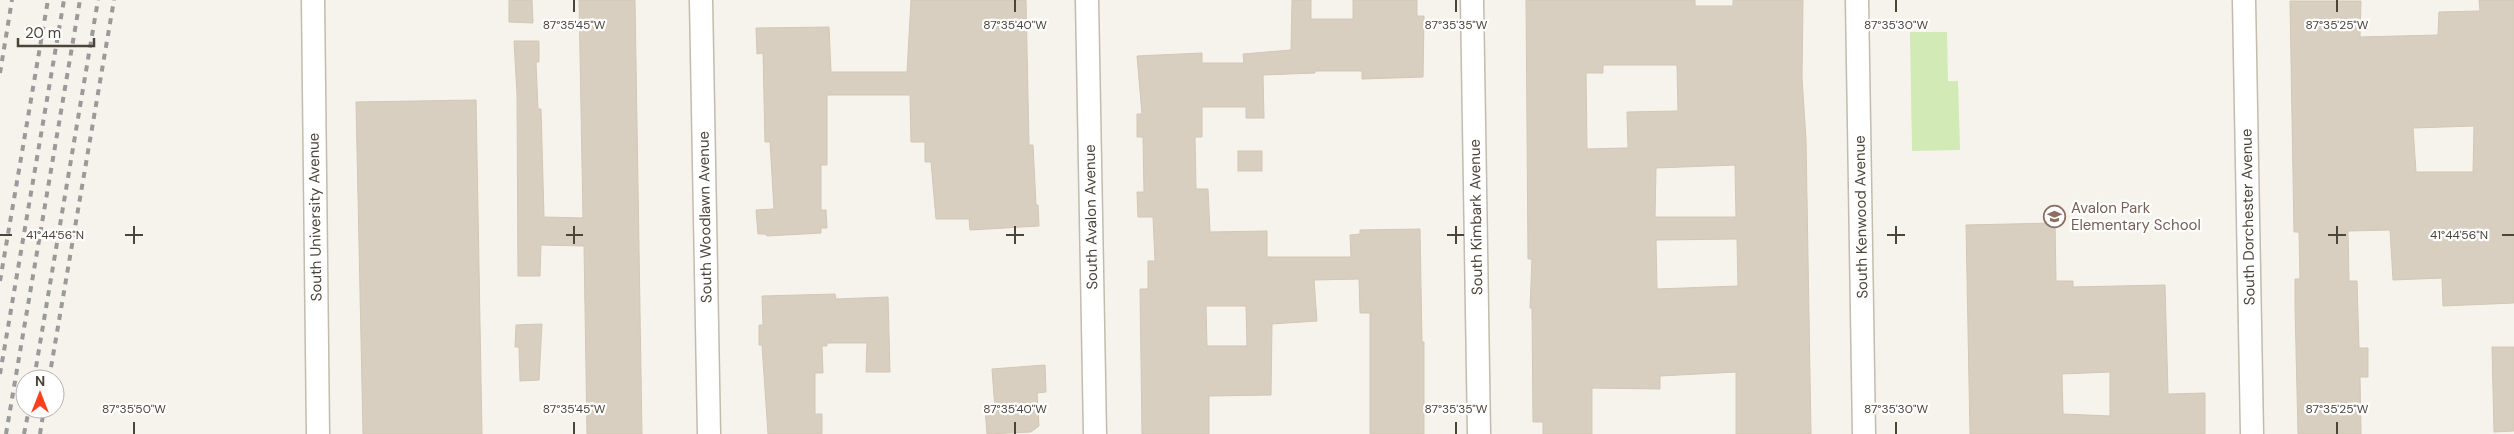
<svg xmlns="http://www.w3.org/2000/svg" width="2514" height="434" viewBox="0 0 2514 434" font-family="'DM Sans',sans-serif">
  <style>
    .green { fill: #d2eab5 }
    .building { fill: #d8cfc1; stroke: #d3c7b4; fill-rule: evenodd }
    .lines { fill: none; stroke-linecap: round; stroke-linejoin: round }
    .street-casing { stroke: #c2bbae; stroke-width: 25 }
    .street { stroke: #fff; stroke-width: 22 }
    .rail { stroke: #9a9a9a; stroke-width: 4; stroke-dasharray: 6 6; stroke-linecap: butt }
    .ticks { fill: none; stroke: #4b4439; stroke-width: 2 }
    .labels { text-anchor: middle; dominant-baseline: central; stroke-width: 4.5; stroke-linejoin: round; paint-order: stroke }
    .education-label { font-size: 15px; fill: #785e54; stroke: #fff; text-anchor: start }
    .street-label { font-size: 15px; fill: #4b4439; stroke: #fff }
    .ticks-label { font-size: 12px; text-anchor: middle; fill: #4b4439; stroke: #fff; stroke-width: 4.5; stroke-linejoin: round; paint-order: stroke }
  </style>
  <rect width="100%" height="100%" fill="#f6f3ec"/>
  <path class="green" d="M1910 32H1947L1948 81H1958L1960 150 1912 151Z"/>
  <g class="building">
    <path d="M509 0H532L533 23 509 22Z"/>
    <path d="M579 0H635L642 434H587L584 246 541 245 540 276H518L517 94 514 41H539V62H536L538 109H541L544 217 583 218Z"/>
    <path d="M911 0H1026L1029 145H1033L1036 205H1038L1039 226 970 230 969 219H936L931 162H925V142H911L910 95H827V165H821V210H826L827 228H821V233L767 236 765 234H758L756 210 774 209 770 142H765L763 53 757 54 756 28 829 27 831 72H907Z"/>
    <path d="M1292 0H1311V19H1353V0H1417V16H1424L1423 77 1362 79V71H1315V73L1263 75 1264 118H1246V107H1202V137H1195L1196 189H1208L1210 232 1267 231V257H1351L1350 235 1360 234V230L1420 229 1422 342H1424V434H1370V313H1360L1359 279 1314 280 1317 321 1272 324 1271 395 1209 396V434H1142L1140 289H1148V261H1155L1153 217H1138L1137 192H1144L1143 137H1137V114H1142L1137 56 1202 53V63H1244L1243 54 1291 50ZM1206 306H1246L1247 346H1207Z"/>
    <path d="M1526 0H1695V6H1733V0H1803L1802 78 1806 140 1811 434H1736V372L1660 376V389L1592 388V434H1543V422H1533L1532 308H1530L1532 259H1528ZM1603 65H1677L1678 111 1627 112 1628 148 1587 149 1586 73H1603ZM1735 165 1736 217H1655L1656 168ZM1737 239 1738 286 1657 289 1656 240Z"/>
    <path d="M2479 0H2514V303L2443 306 2442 278 2393 280 2390 230 2348 231 2349 281H2357L2359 348H2368V377H2360L2361 434H2298L2295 306V279H2300L2299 232H2294L2290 1H2361L2360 37 2438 35 2439 12 2480 11ZM2474 126 2473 172H2416L2413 128Z"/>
    <path d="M476 100 482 434H363L356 102Z"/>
    <rect x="1238" y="151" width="24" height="20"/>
    <path d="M2055 223 2056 281H2073V287L2165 285 2168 394 2205 393V434H1970L1966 225ZM2110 372V416L2063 414 2062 374Z"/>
    <path d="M835 294 836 299 888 297 890 372H866L867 343H827V346H822L823 373H815V414H822V434H768L762 345H759V325H763L762 296Z"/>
    <path d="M542 324 539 380 520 381 519 347H515L516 325Z"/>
    <path d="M2492 347H2514V431L2494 432Z"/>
    <path d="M1045 365 1046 392 1037 393 1039 426 1031 432 987 434 985 409H995L992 369Z"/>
  </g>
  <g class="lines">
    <defs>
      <g id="street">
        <path d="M313 0 318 434"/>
        <path d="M701 0 709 434"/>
        <path d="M1087 0 1095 434"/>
        <path d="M1472 0 1479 434"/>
        <path d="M1857 0 1864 434"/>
        <path d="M2244 0 2252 434"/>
      </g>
    </defs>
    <use href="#street" class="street-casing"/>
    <use href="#street" class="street"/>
    <g class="rail">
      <path d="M0 73 12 0"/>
      <path d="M0 281 48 0"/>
      <path d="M0 374 64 0"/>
      <path d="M34 379 98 0"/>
      <path d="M49 379 114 0"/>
      <path d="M6 434 80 0"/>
      <path d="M24 434 29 409"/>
      <path d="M40 434 44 409"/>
    </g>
  </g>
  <path class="ticks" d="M574 0V12M1015 0V12M1456 0V12M1896 0V12M2337 0V12M134 226V244M574 226V244M1015 226V244M1456 226V244M1896 226V244M2337 226V244M0 235H12M125 235H143M566 235H583M1006 235H1024M1447 235H1464M1887 235H1905M2328 235H2346M2502 235H2514M134 422V434M574 422V434M1015 422V434M1456 422V434M1896 422V434M2337 422V434"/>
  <defs>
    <symbol id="school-ring" viewBox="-11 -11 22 22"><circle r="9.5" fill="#fff" stroke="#8d6e63" stroke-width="1.5"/><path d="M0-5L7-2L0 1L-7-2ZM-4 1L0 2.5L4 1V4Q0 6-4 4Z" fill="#8d6e63"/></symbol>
  </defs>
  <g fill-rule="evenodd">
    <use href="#school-ring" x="2042" y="204" width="25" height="25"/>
  </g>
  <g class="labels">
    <g class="education-label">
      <text x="2071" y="208">Avalon Park<tspan x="2071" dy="17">Elementary School</tspan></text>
    </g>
    <g class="street-label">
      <text transform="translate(315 217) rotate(-91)">South University Avenue</text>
      <text transform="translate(705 217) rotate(-91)">South Woodlawn Avenue</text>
      <text transform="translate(1091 217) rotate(-91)">South Avalon Avenue</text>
      <text transform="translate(1476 217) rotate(-91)">South Kimbark Avenue</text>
      <text transform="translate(1861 217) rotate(-91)">South Kenwood Avenue</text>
      <text transform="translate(2248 217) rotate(-91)">South Dorchester Avenue</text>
    </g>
  </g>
  <g class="ticks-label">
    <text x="574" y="29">87°35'45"W</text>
    <text x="1015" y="29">87°35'40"W</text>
    <text x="1456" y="29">87°35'35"W</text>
    <text x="1896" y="29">87°35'30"W</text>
    <text x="2337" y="29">87°35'25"W</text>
    <text x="55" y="239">41°44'56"N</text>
    <text x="2459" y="239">41°44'56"N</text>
    <text x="134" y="413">87°35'50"W</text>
    <text x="574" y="413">87°35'45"W</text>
    <text x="1015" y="413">87°35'40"W</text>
    <text x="1456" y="413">87°35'35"W</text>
    <text x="1896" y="413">87°35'30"W</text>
    <text x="2337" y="413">87°35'25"W</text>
  </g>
  <g transform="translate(40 394)"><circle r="24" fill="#ffffff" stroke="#b7b4b0"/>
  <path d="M0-4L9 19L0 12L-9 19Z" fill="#fc3f1d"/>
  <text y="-8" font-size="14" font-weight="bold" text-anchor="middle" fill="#4b4439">N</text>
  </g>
  <path d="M18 38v8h76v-8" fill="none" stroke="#4b4439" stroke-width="2.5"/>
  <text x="25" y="38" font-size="15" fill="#4b4439" stroke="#ffffff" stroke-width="4" paint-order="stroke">20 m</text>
</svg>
